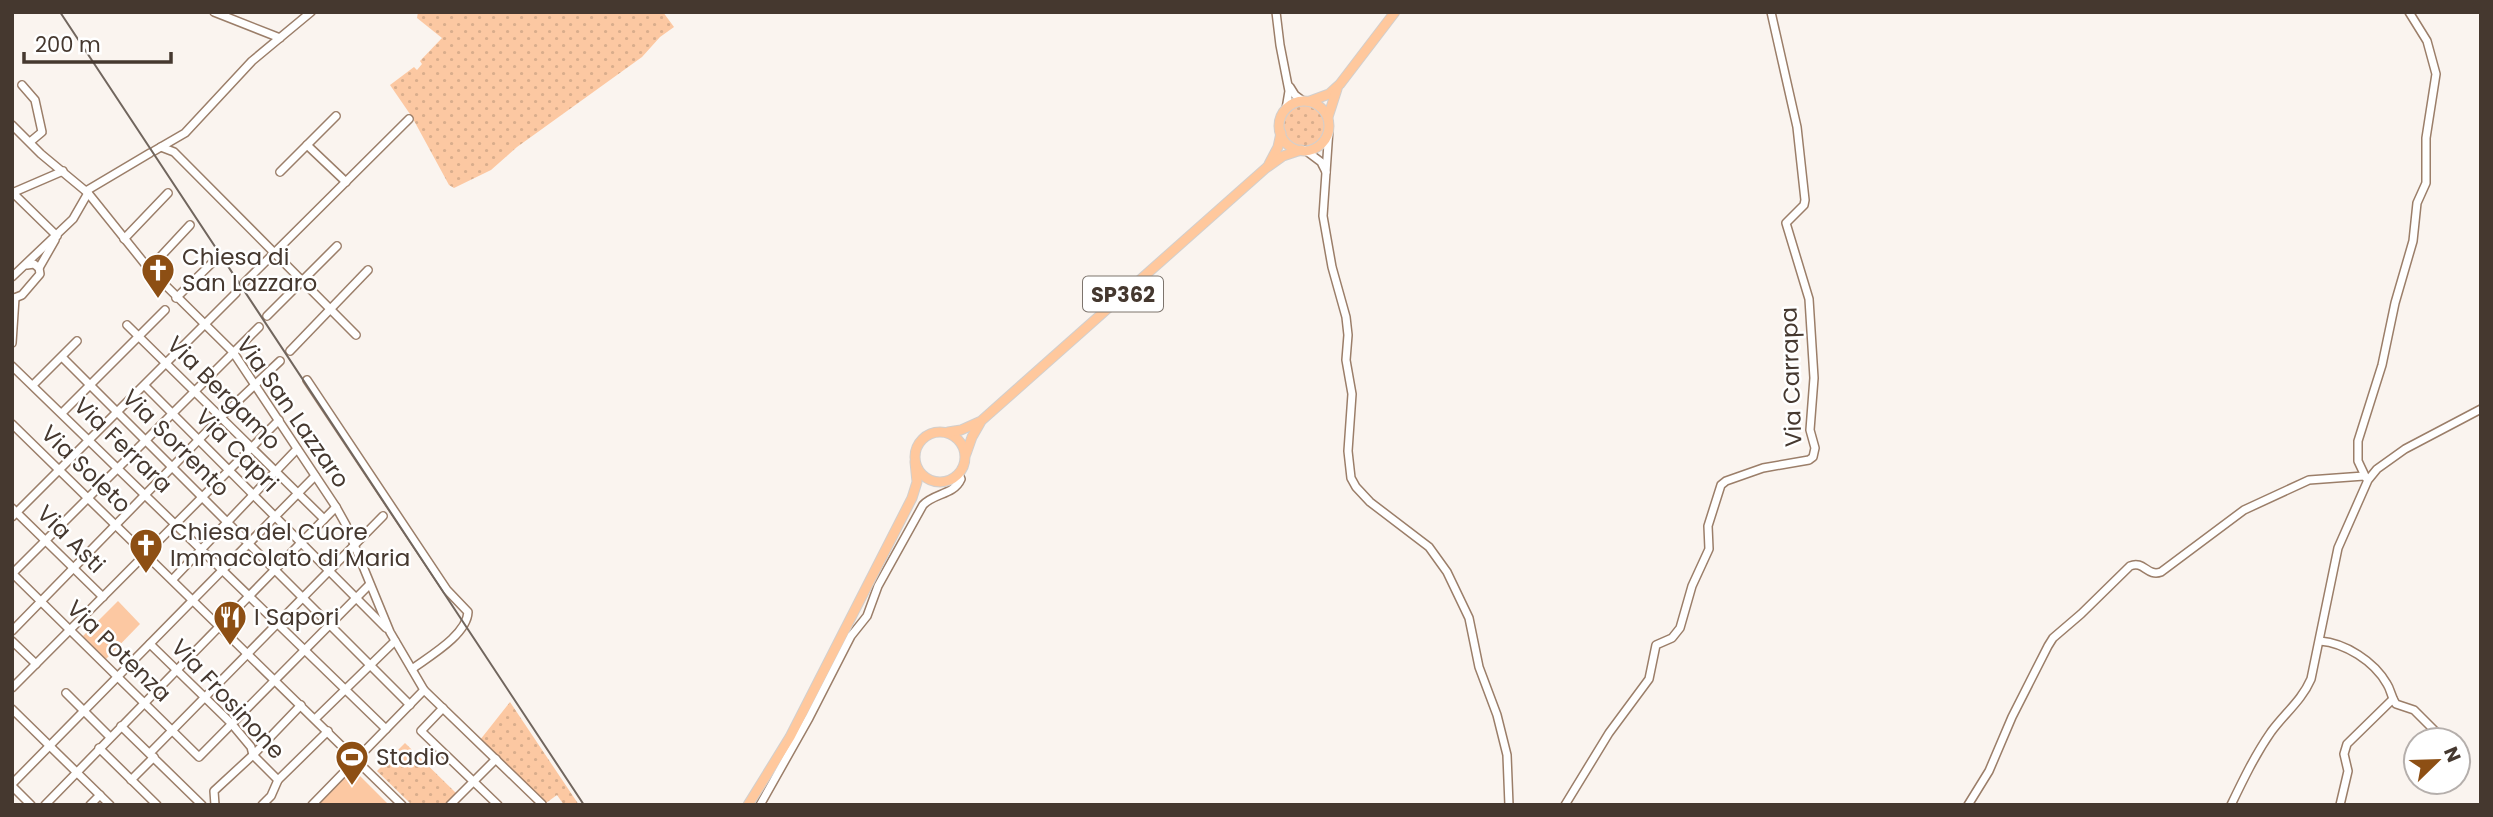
<svg xmlns="http://www.w3.org/2000/svg" width="2493" height="817" viewBox="0 0 2493 817" font-family="Poppins,sans-serif">
  <style>
    .grass { fill: url(#grass-dots) }
    .park { fill: #fcc8a2 }
    .lines { fill: none; stroke-linecap: round; stroke-linejoin: round }
    .minor-casing { stroke: #9b7e69; stroke-width: 10 }
    .major-casing { stroke: #d2cfcd; stroke-width: 11 }
    .minor { stroke: #fff; stroke-width: 7 }
    .major { stroke: #ffc89d; stroke-width: 9 }
    .rail { stroke: #71665e; stroke-width: 2 }
    .labels { text-anchor: middle; dominant-baseline: central; stroke-width: 5; stroke-linejoin: round; paint-order: stroke }
    .shield { fill: #fff; stroke: #7d746d; stroke-width: 2 }
    .shield-label { font-size: 21px; font-weight: bold; fill: #45382f }
    .poi-label { font-size: 23px; fill: #45382f; stroke: #fff; text-anchor: start }
    .street-label { font-size: 23px; fill: #45382f; stroke: #fff }
  </style>
  <defs>
    <pattern id="grass-dots" width="8" height="8" patternUnits="userSpaceOnUse" patternTransform="scale(1.75)"><rect width="8" height="8" fill="#fcc8a2"/><path d="M2 2h.1M6 6h.1" fill="none" stroke="#d9ad8c" stroke-width="1.8" stroke-linecap="round"/></pattern>
  </defs>
  <rect width="100%" height="100%" fill="#faf4ef"/>
  <g class="grass">
    <path d="M418 12H663L674 27 660 37 642 57 517 147 491 170 454 188 449 185 412 117 390 85 414 67 417 70 422 64 420 61 442 38 417 18Z"/>
    <circle cx="1304" cy="125" r="21"/>
    <path d="M510 702 579 805H564L557 795 546 803 480 740Z"/>
    <path d="M405 743 456 793 445 805H412L377 771Z"/>
  </g>
  <g class="park">
    <path d="M118 601 140 624 106 659 83 636Z"/>
    <path d="M352 768 389 805H316Z"/>
  </g>
  <g class="lines">
    <defs>
      <g id="minor">
        <path d="M214 12 280 38"/>
        <path d="M1276 12 1280 45 1289 91 1286 109"/>
        <path d="M22 85 35 100 42 132 30 142"/>
        <path d="M1290 87 1295 95 1303 101"/>
        <path d="M12 125 41 154 88 193 149 269 233 352 336 507 346 525 390 632 424 690 542 804"/>
        <path d="M1329 129 1323 216 1332 267 1346 317 1348 335 1346 360 1352 394 1348 451 1351 478 1356 487 1370 502 1429 547 1447 572 1469 618 1479 667 1497 715 1507 755 1509 805"/>
        <path d="M307 145 346 182"/>
        <path d="M161 147 174 152 356 335"/>
        <path d="M1305 150 1321 162 1326 172"/>
        <path d="M154 151 185 133 252 61 311 12"/>
        <path d="M280 172 336 116"/>
        <path d="M86 191 150 153"/>
        <path d="M12 193 63 171"/>
        <path d="M13 193 57 236"/>
        <path d="M124 239 168 193"/>
        <path d="M39 268 55 240"/>
        <path d="M149 269 190 225"/>
        <path d="M12 277 73 219 88 193"/>
        <path d="M244 283 409 119"/>
        <path d="M176 298 214 261"/>
        <path d="M12 299 22 295 40 274 39 268 34 264 27 265"/>
        <path d="M267 316 337 246"/>
        <path d="M127 325 324 519"/>
        <path d="M12 343 15 298"/>
        <path d="M290 351 368 270"/>
        <path d="M62 357 410 705"/>
        <path d="M12 366 386 729"/>
        <path d="M307 380 447 590 468 612C467 635 428 657 412 669"/>
        <path d="M33 385 77 341"/>
        <path d="M145 386 386 628"/>
        <path d="M62 413 165 310"/>
        <path d="M12 424 402 805"/>
        <path d="M2366 478 2358 461V441L2382 365 2395 303 2413 241 2417 203 2426 183V138L2436 74 2427 41 2409 12"/>
        <path d="M12 508 103 597"/>
        <path d="M12 517 236 293"/>
        <path d="M12 573 199 757 369 585"/>
        <path d="M12 574 259 327"/>
        <path d="M173 579 297 449"/>
        <path d="M12 631 221 417 280 361"/>
        <path d="M12 641 36 664"/>
        <path d="M2320 641C2345 643 2374 661 2387 684 2391 690 2391 697 2396 704L2414 710 2444 740"/>
        <path d="M150 644 231 723 251 747 253 755 278 780"/>
        <path d="M12 688 279 420"/>
        <path d="M66 693 110 737"/>
        <path d="M443 708 421 731 498 805"/>
        <path d="M12 709 110 805"/>
        <path d="M315 719 395 641"/>
        <path d="M121 726 202 805"/>
        <path d="M99 748 157 805"/>
        <path d="M150 753 383 516"/>
        <path d="M2458 754 2459 755"/>
        <path d="M131 780 154 757"/>
        <path d="M12 784 315 476"/>
        <path d="M12 786 31 805"/>
        <path d="M45 805 336 507"/>
        <path d="M90 805 100 795"/>
        <path d="M215 805 214 791 253 755 301 705"/>
        <path d="M262 805 271 796 278 780 328 731"/>
        <path d="M312 805 424 690"/>
        <path d="M450 805 496 759"/>
        <path d="M760 805 809 718 851 636 867 616 878 586 923 505C934 493 954 495 961 479L959 474"/>
        <path d="M1565 805 1609 733 1649 679 1656 645 1672 638 1680 628 1692 586 1709 549 1708 526 1721 485 1726 481 1763 468 1809 460 1813 457 1815 448 1810 430 1814 378 1809 299 1786 223 1804 205 1805 200 1797 127 1771 12"/>
        <path d="M1968 805 1989 771 2012 717 2048 646 2053 638 2081 614 2130 566C2144 560 2147 577 2161 572L2244 510 2309 480 2364 476"/>
        <path d="M2231 805C2243 780 2255 755 2271 732 2285 713 2302 700 2311 679L2338 548 2368 480 2377 469 2405 449 2481 409"/>
        <path d="M2340 805 2348 771 2344 754 2347 744 2393 699"/>
      </g>
      <g id="major">
        <path d="M1310 101 1329 94 1340 84 1395 12"/>
        <circle cx="1304" cy="126" r="25"/>
        <path d="M1328 117 1337 89"/>
        <path d="M1269 164 1278 147 1281 133"/>
        <circle cx="940" cy="457" r="25"/>
        <path d="M948 432 961 430 981 421 1266 168 1283 156 1301 150"/>
        <path d="M966 454 972 437 980 423"/>
        <path d="M748 805 790 737 912 498 917 482 915 462"/>
      </g>
    </defs>
    <use href="#minor" class="minor-casing"/>
    <use href="#major" class="major-casing"/>
    <use href="#minor" class="minor"/>
    <use href="#major" class="major"/>
    <path class="rail" d="M60 12 584 805"/>
  </g>
  <defs>
    <symbol id="church-pin" viewBox="-11 -11 22 30"><path d="M0 17L-7.5 6A9.5 9.5 0 1 1 7.5 6Z" fill="#8d4f14" stroke="#fff"/><path d="M-1.2-6h2.4v3.5h3.3v2.4h-3.3V6h-2.4V-.1h-3.3v-2.4h3.3Z" fill="#fff"/></symbol>
    <symbol id="restaurant-pin" viewBox="-11 -11 22 30"><path d="M0 17L-7.5 6A9.5 9.5 0 1 1 7.5 6Z" fill="#8d4f14" stroke="#fff"/><path d="M-5-6h1v4h1v-4h1v4h1v-4h1v5L-1.5 .5V6h-2V.5L-5-1ZM5-6V6H3V1.5H1.5Q1.5-4 5-6Z" fill="#fff"/></symbol>
    <symbol id="stadium-pin" viewBox="-11 -11 22 30"><path d="M0 17L-7.5 6A9.5 9.5 0 1 1 7.5 6Z" fill="#8d4f14" stroke="#fff"/><path d="M0-5a6.5 5 0 1 0 0 10a6.5 5 0 1 0 0-10ZM-3.5-1.8h7v3.6h-7Z" fill="#fff"/></symbol>
  </defs>
  <g fill-rule="evenodd">
    <use href="#church-pin" x="139" y="251" width="38" height="52"/>
    <use href="#church-pin" x="127" y="526" width="38" height="52"/>
    <use href="#restaurant-pin" x="211" y="598" width="38" height="52"/>
    <use href="#stadium-pin" x="333" y="738" width="38" height="52"/>
  </g>
  <g class="labels">
    <rect class="shield" x="1083" y="276.5" width="80" height="35" rx="5"/>
    <g class="shield-label">
      <text x="1123" y="294">SP362</text>
    </g>
    <g class="poi-label">
      <text x="182" y="257">Chiesa di<tspan x="182" dy="26">San Lazzaro</tspan></text>
      <text x="170" y="532">Chiesa del Cuore<tspan x="170" dy="26">Immacolato di Maria</tspan></text>
      <text x="254" y="617">I Sapori</text>
      <text x="376" y="757">Stadio</text>
    </g>
    <g class="street-label">
      <text transform="translate(1791 377) rotate(-92)">Via Carrapa</text>
      <text transform="translate(224 393) rotate(45)">Via Bergamo</text>
      <text transform="translate(293 412) rotate(55)">Via San Lazzaro</text>
      <text transform="translate(176 443) rotate(45)">Via Sorrento</text>
      <text transform="translate(123 445) rotate(44)">Via Ferrara</text>
      <text transform="translate(237 450) rotate(45)">Via Capri</text>
      <text transform="translate(86 469) rotate(44)">Via Soleto</text>
      <text transform="translate(71 539) rotate(45)">Via Asti</text>
      <text transform="translate(119 651) rotate(44)">Via Potenza</text>
      <text transform="translate(228 699) rotate(47)">Via Frosinone</text>
    </g>
  </g>
  <rect width="2493" height="817" fill="none" stroke="#45382f" stroke-width="28"/>
  <g transform="translate(2437 761) rotate(67)"><circle r="33" fill="#ffffff" stroke="#b5afac" stroke-width="2"/>
  <path d="M0-5L12 26L0 18L-12 26Z" fill="#8d4f14"/>
  <text y="-10" font-size="19" font-weight="bold" text-anchor="middle" fill="#45382f">N</text>
  </g>
  <path d="M24 52v10h147v-10" fill="none" stroke="#45382f" stroke-width="3.5"/>
  <text x="35" y="52" font-size="21" fill="#45382f" stroke="#ffffff" stroke-width="5" paint-order="stroke">200 m</text>
</svg>
